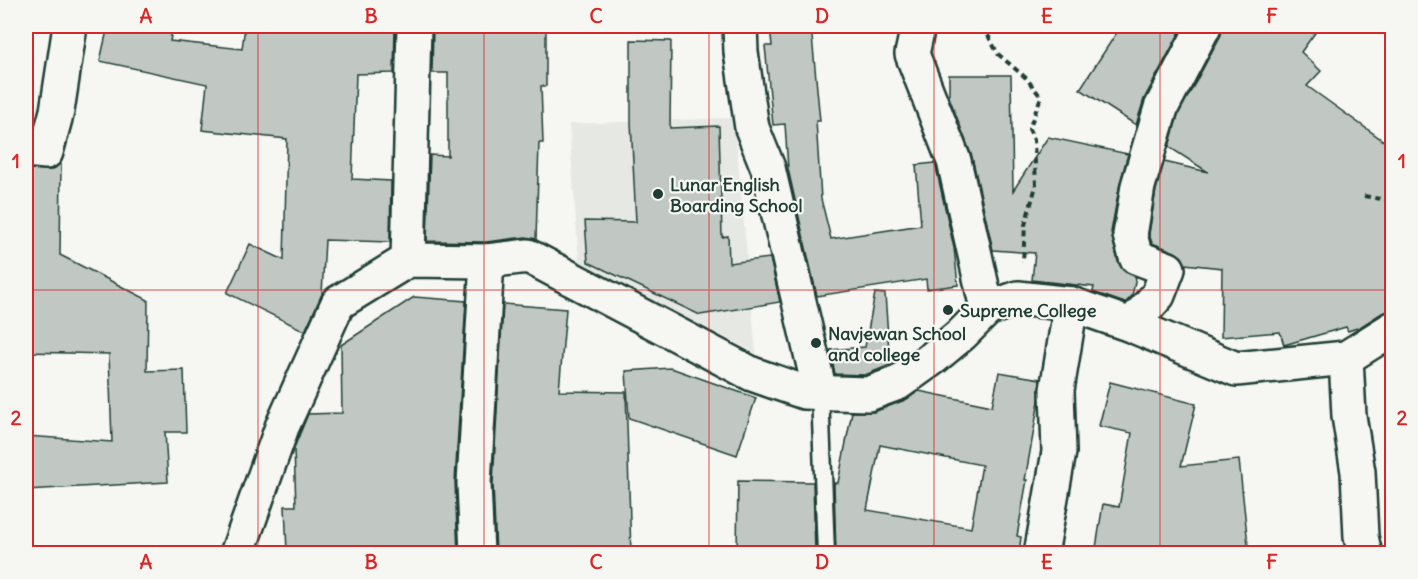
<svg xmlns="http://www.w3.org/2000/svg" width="1418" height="579" viewBox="0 0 1418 579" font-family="Delius,sans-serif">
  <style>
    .built { fill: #e6e8e4 }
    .building { fill: #c1c8c3; stroke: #1f3d34; stroke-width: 1.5; fill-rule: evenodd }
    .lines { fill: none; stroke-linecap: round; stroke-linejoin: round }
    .lane-casing { stroke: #1f3d34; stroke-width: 21 }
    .street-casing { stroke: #1f3d34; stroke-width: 38 }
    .path { stroke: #1f3d34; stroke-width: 4; stroke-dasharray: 6 4.5; stroke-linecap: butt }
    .lane { stroke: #f6f6f2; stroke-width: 16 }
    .street { stroke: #f6f6f2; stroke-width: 33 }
    .grid { fill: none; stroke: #d62828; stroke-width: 1.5; stroke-opacity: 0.55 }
    .poi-dot { fill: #1f3d34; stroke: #f6f6f2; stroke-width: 2 }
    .labels { text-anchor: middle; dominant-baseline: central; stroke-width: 4.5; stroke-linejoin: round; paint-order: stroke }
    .poi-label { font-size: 18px; font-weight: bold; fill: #1f3d34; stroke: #f6f6f2; text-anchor: start }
    .neatline { fill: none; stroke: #d62828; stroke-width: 2 }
    .grid-label { font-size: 20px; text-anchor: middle; font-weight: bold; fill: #d62828 }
  </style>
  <rect width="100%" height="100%" fill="#f6f6f2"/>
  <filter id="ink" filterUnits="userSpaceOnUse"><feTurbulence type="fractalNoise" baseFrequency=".0167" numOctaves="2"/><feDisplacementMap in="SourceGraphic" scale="12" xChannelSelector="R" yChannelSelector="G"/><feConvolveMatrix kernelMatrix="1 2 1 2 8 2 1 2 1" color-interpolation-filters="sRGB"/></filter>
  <g filter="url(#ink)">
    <path class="built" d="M734 118 756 353 579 264 569 124Z"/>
    <g class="building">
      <path d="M108 26H173L170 41 242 49 245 26H395L394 73 356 74 352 179 391 181 390 242 325 240 322 294 305 331 227 293 250 244 284 260 287 139 202 130 207 84 100 61Z"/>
      <path d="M433 26H546V86H541L543 143H539L536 239 526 237 486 242 427 241 430 155 448 156V73H432Z"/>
      <path d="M770 26H811L820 121H816L821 199 831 239 921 225 916 165 935 163 954 248 958 285 927 289 926 279 817 296 788 169 785 124 773 125 765 46H772Z"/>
      <path d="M1121 26H1183L1144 99 1136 125 1080 89Z"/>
      <path d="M1223 26H1320L1301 52 1321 71 1307 86 1392 147V310L1382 313 1360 327 1348 331 1346 327 1284 345 1280 332 1221 337 1222 268 1185 264 1182 257 1175 252 1152 243 1149 234 1156 190 1164 162 1208 172 1169 147 1178 115 1221 35Z"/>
      <path d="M631 40 671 41 670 128 719 126 722 237 728 236 729 263 770 258 780 302 700 315 588 262 585 221 636 222 631 122Z"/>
      <path d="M949 75H1011L1013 191 1048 137 1128 154 1120 183 1111 232 1118 262 1123 270 1136 277 1132 296 1125 303 1093 292 1094 287 1032 280 1035 253 993 250 972 157 949 97Z"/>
      <path d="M61 163 60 255 148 300 147 371 184 370 186 432H165L168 482 26 490V436L112 442 109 354 26 352V169L52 170Z"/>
      <path d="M875 293 885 294 890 365 865 375 835 374 830 350 865 347Z"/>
      <path d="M414 297 466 301 455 482 458 554H354V550L287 552 285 506H296L294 448 308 414 342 413 341 345Z"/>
      <path d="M503 304 566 309 559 391 626 392 631 554H496L493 483Z"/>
      <path d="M671 368 756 398 737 455 629 418 626 371Z"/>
      <path d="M999 372 1040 379 1039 401 1025 480H1027L1017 536 1021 537 1019 554H836L834 483H838L852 412H874L905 400 919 391 992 406ZM880 445 982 465 971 528 867 510Z"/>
      <path d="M1110 382 1196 404 1181 466 1239 460 1249 554H1095L1103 504 1119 507 1132 433 1099 426Z"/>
      <path d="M738 481 813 482 815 554H737Z"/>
    </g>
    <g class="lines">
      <defs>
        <path id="lane" d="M820 392 826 554"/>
        <g id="street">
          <path d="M740 26 741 52 752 128 768 168 820 392"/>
          <path d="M918 26 912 54 954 161 987 309"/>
          <path d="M26 150 46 152 57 111 70 26"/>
          <path d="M408 260 414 26"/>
          <path d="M1131 325 1158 295 1168 269 1136 257 1130 235 1138 186 1161 108 1204 26"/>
          <path d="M1346 358 1349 416 1358 472 1361 537 1365 554"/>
          <path d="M237 554 282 427 338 303 408 260 487 261 528 256 752 374 804 392 868 394 898 383 933 358 962 334 987 309 1018 298 1071 304 1131 325 1236 369 1346 358 1392 329"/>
          <path d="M477 554 474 483 487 261"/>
          <path d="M1041 554 1059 452 1057 390 1071 304"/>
        </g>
      </defs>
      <use href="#lane" class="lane-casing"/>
      <use href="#street" class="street-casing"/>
      <g class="path">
        <path d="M983 26 998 54 1026 78 1041 97 1029 129 1034 140 1036 186 1025 225 1023 262"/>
        <path d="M1364 196 1392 201"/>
      </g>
      <use href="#lane" class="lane"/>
      <use href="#street" class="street"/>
    </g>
  </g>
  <path class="grid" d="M258 26V554M484 26V554M709 26V554M934 26V554M1160 26V554M26 290H1392"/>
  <g class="poi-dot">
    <circle cx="658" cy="194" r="6"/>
    <circle cx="948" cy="310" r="6"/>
    <circle cx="816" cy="343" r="6"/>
  </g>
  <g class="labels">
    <g class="poi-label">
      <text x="670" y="184">Lunar English<tspan x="670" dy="21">Boarding School</tspan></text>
      <text x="960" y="310">Supreme College</text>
      <text x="828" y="333">Navjewan School<tspan x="828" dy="21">and college</tspan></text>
    </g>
  </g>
  <rect width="1418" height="579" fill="none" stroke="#f6f6f2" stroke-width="66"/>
  <rect x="33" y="33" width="1352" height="513" class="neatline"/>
  <g class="grid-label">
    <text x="146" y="23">A</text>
    <text x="371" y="23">B</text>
    <text x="596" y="23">C</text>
    <text x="822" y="23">D</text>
    <text x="1047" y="23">E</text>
    <text x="1272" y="23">F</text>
    <text x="16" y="168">1</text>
    <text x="1402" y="168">1</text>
    <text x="16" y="425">2</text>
    <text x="1402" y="425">2</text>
    <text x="146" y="569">A</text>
    <text x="371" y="569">B</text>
    <text x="596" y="569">C</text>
    <text x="822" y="569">D</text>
    <text x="1047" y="569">E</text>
    <text x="1272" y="569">F</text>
  </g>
</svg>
